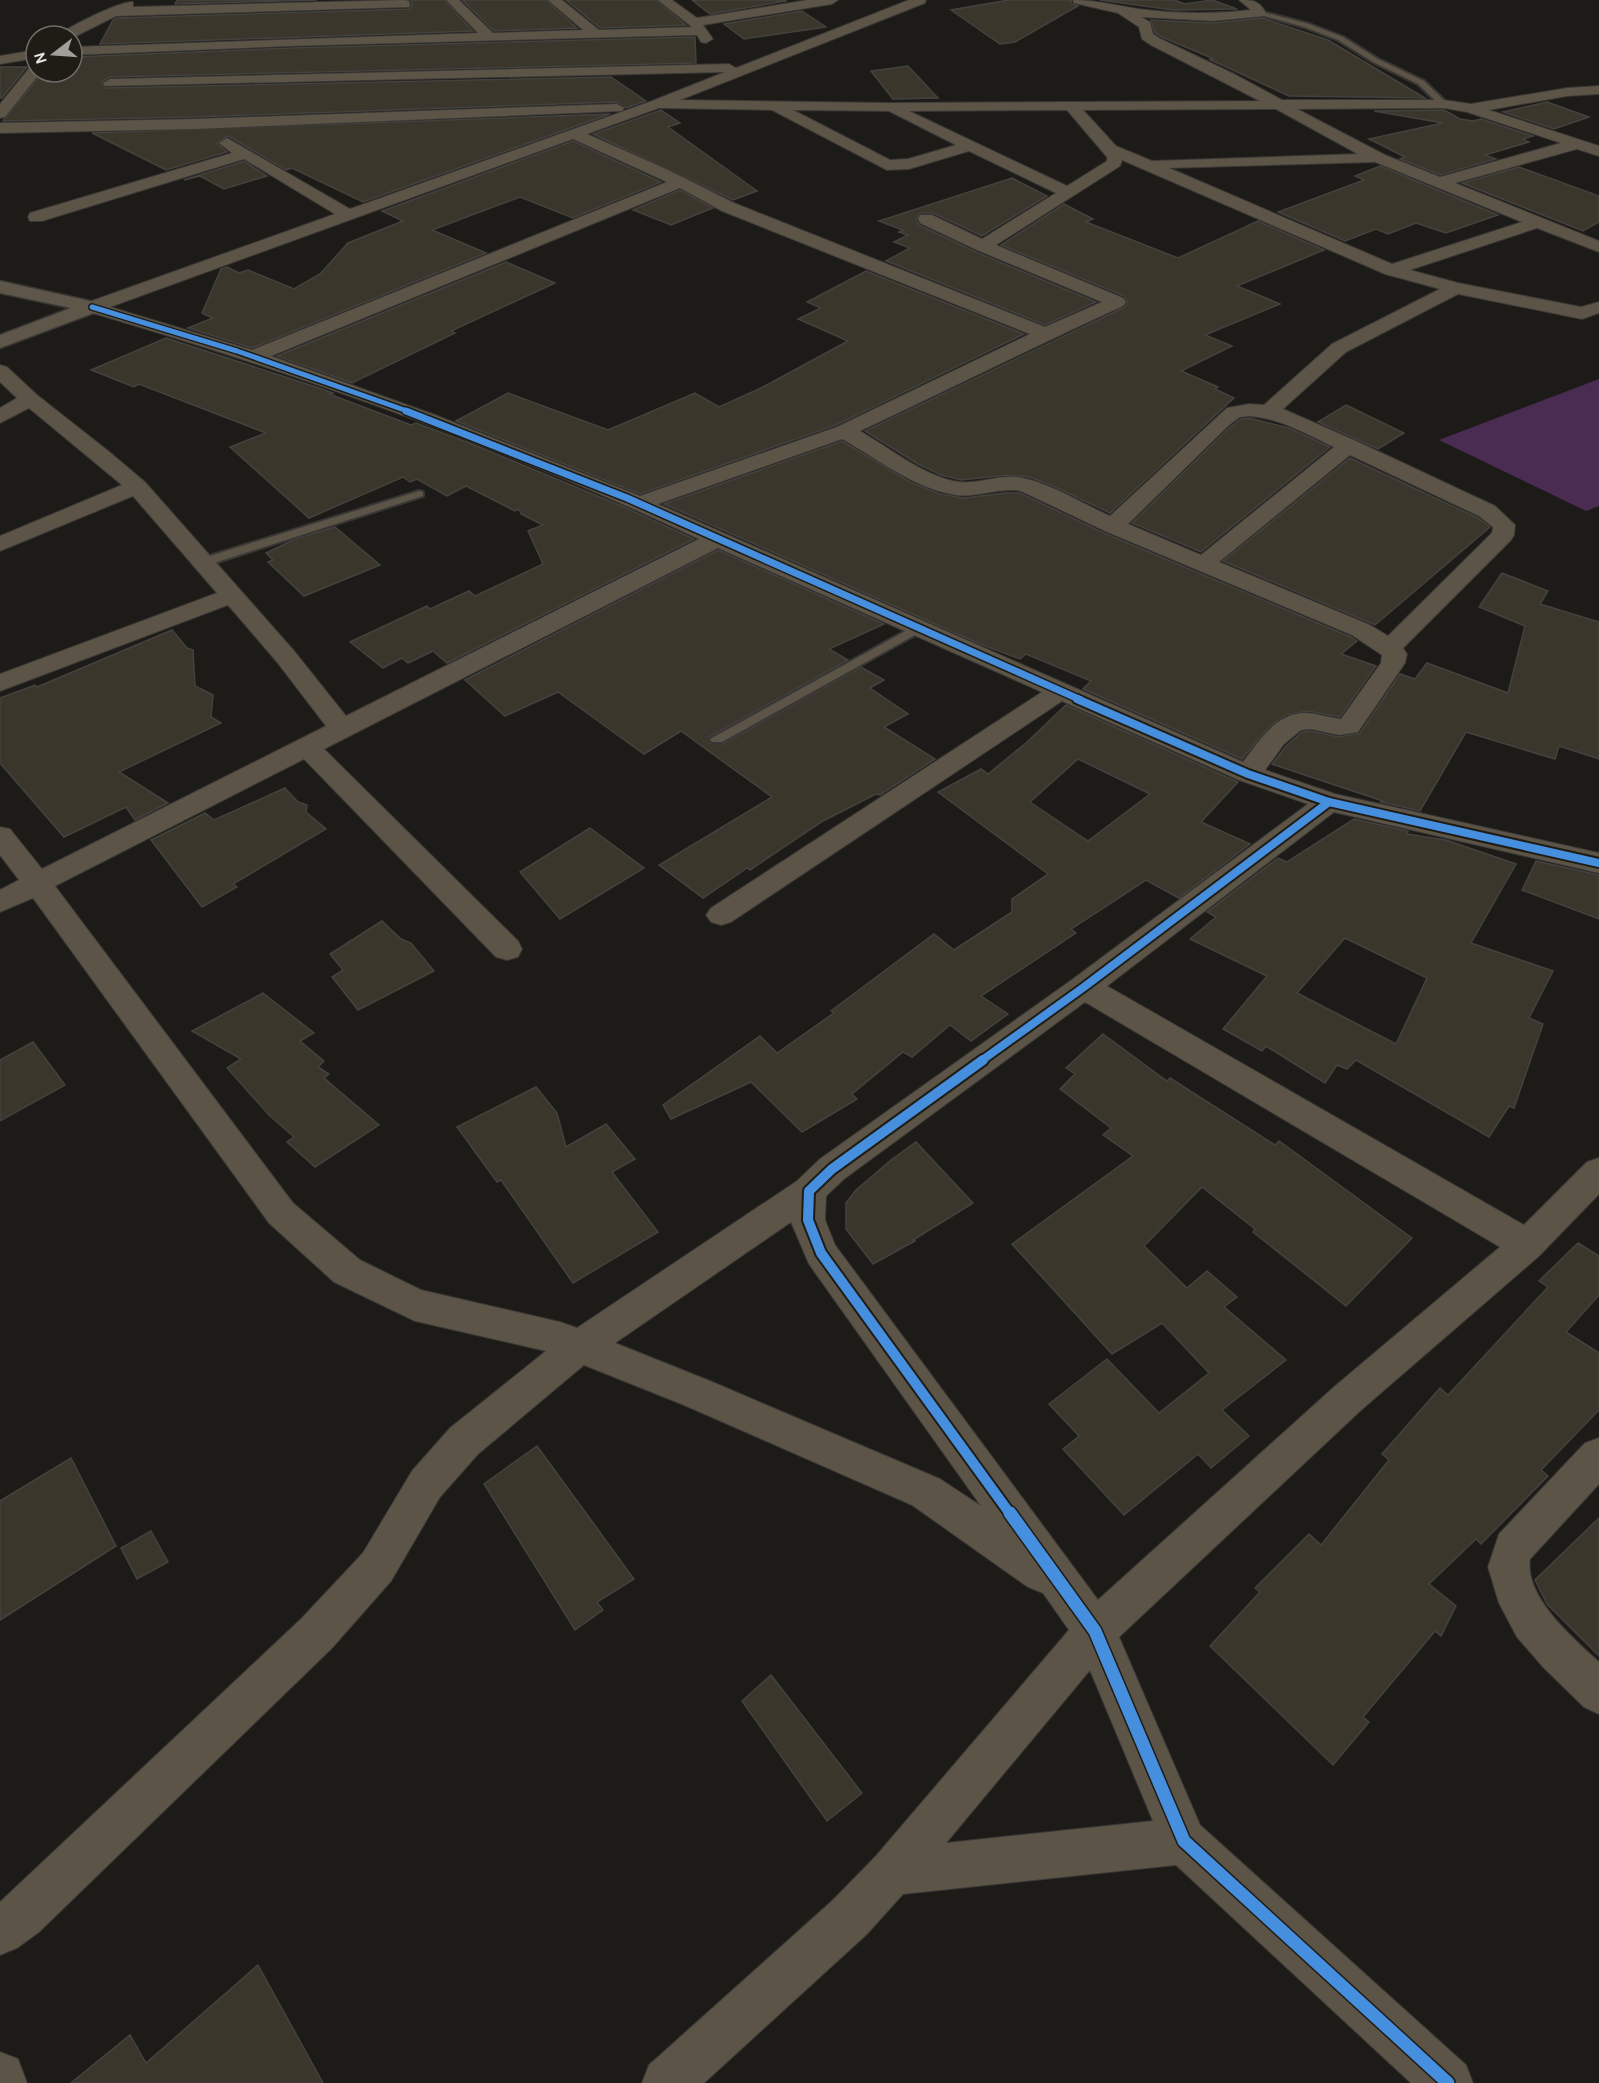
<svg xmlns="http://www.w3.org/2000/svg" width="1599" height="2083" viewBox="0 0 1599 2083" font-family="Karla,sans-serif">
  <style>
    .green { fill: #4a2b52 }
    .building { fill: #3b362b; stroke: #44423f; stroke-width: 1.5; fill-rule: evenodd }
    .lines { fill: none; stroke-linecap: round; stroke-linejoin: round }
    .lane-casing { stroke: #393735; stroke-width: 4 }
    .street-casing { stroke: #393735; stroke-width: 2 }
    .secondary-casing { stroke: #393735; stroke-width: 3 }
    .lane { fill: #5b5447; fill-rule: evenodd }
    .street { fill: #5b5447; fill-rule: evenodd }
    .secondary { fill: #5e5648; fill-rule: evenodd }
    .cycleway-far4-casing { stroke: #1f1c16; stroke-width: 8 }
    .cycleway-far3-casing { stroke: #1f1c16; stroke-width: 10 }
    .cycleway-far2-casing { stroke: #1f1c16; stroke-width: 12 }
    .cycleway-far1-casing { stroke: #1f1c16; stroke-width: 14 }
    .cycleway-casing { stroke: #1f1c16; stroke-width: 16 }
    .cycleway-far4 { stroke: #468fdf; stroke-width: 5 }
    .cycleway-far3 { stroke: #468fdf; stroke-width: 7 }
    .cycleway-far2 { stroke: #468fdf; stroke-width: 8 }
    .cycleway-far1 { stroke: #468fdf; stroke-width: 10 }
    .cycleway { stroke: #468fdf; stroke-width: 13 }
  </style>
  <rect width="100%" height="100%" fill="#1d1b18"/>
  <path class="green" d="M1599 379V506L1586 511 1439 440Z"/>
  <g class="building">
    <path d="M177 0H317L175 4Z"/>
    <path d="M411 0H444L473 31 100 44 113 20 117 18 409 9 412 5Z"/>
    <path d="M462 0H546L577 28 494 31Z"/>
    <path d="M566 0H656L686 25 600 28Z"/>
    <path d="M692 0H784L786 1 710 14Z"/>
    <path d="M1009 0H1071L1072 4 1078 6 1015 42 1000 44 951 10Z"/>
    <path d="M1100 0H1174L1185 4 1212 0 1237 9 1173 10Z"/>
    <path d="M802 11 826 27 744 39 724 24Z"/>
    <path d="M1262 18 1328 40 1425 98 1289 96 1209 59H1214L1162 37 1155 33 1151 20 1213 23Z"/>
    <path d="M695 37 696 63 110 77 101 82 105 88 611 77 646 101 626 108 617 102 195 117 3 121 43 72H72V57L291 48Z"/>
    <path d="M908 66 938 98 893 99 871 71Z"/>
    <path d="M0 67H27L2 98H0Z"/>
    <path d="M1547 102 1589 117 1554 129 1503 112Z"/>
    <path d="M661 110 680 123 668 127 757 191 733 200 593 134Z"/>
    <path d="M1444 110 1460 119 1473 121 1481 119 1533 136 1523 139 1529 142 1485 155 1496 159 1440 175 1400 159 1405 157 1369 139 1443 123 1374 111Z"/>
    <path d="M610 114 363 202 292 168 286 170 228 136 217 143 227 152 166 170 92 133Z"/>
    <path d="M573 141 661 182 573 218 520 197 432 230 486 253 252 348 188 328 213 318 202 313 221 269 227 267 239 273 248 270 294 289 320 274 348 243 403 221 382 211Z"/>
    <path d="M244 161 267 176 224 189 200 176 184 180Z"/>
    <path d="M1380 166 1498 215 1446 233 1416 223 1388 234 1376 229 1345 241 1278 212 1364 180 1355 176Z"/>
    <path d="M1519 167 1599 196V222L1583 231 1462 183Z"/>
    <path d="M1012 178 1047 196 982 236 933 213H920L916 220 919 225 976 252 1096 302 1045 325 886 261 910 248 894 242 908 235 899 232 903 230 879 221Z"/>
    <path d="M680 190 713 208 671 225 633 210Z"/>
    <path d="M1064 204 1093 219 1086 222 1178 258 1258 221 1324 250 1237 286 1280 304 1205 335 1232 346 1181 371 1218 387 1215 389 1234 398 1110 513 1053 486 1029 477 1009 475 961 480 941 475 918 464 865 431 1125 307 1128 302 1124 296 1001 245Z"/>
    <path d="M506 262 555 283 451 331 455 333 352 383 277 356Z"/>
    <path d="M866 271 1024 334 836 425 640 494 456 421 508 393 608 430 695 393 719 407 765 386 848 341 798 319 821 308 807 302Z"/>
    <path d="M166 338 319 388 333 393 329 394 411 425 416 423 472 444 624 507 694 539 447 663 433 651 408 663 402 658 383 668 350 642 427 606 430 609 469 591 475 596 543 564 528 531 543 525 521 514 519 509 515 511 466 486 447 496 417 479 410 482 403 477 309 518 230 447 266 433 139 384 134 387 91 370Z"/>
    <path d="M1346 405 1404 433 1378 449 1318 422Z"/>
    <path d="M1249 418 1289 428 1330 447 1201 552 1132 523 1230 427 1241 419Z"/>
    <path d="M842 441 910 482 940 494 964 498 1005 493H1020L1104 533 1351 637 1357 641 1341 654 1376 666 1340 717 1308 711 1286 715 1269 727 1242 759 1083 689 1091 681 1026 654 1020 659 980 644 664 504Z"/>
    <path d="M1350 458 1478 518 1490 527 1375 625 1223 561Z"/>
    <path d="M335 527 380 565 304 596 268 562 273 560 266 553 295 539Z"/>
    <path d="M718 550 884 624 829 649 848 660 709 737 710 743 723 744 861 667 884 680 870 688 908 714 884 727 935 759 880 795 876 794 823 821 750 870 747 868 703 898 659 865 772 797 681 731 644 754 558 692 505 716 465 680Z"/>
    <path d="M1502 573 1548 591 1540 604 1599 622V759L1559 746 1555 759 1466 732 1420 811 1381 802 1383 801 1272 764 1286 746 1302 732 1311 731 1339 737 1360 733 1400 674 1415 679 1427 663 1508 693 1525 626 1479 607Z"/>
    <path d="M172 630 187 648 193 650 195 686 213 695 211 717 221 723 119 772 168 803 135 820 126 807 64 837 0 763V698L35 685 37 687Z"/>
    <path d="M1066 705 1238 782 1201 822 1250 844 1179 898 1146 880 1071 929 1076 933 981 996 1008 1014 971 1041 950 1025 912 1057 903 1052 852 1094 857 1099 802 1132 751 1082 671 1119 663 1105 760 1036 777 1053 834 1013 831 1011 934 934 954 950 1012 912V899L1048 874 938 792 981 769 988 774 1026 743ZM1078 759 1150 794 1088 841 1030 802Z"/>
    <path d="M285 788 298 802 307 805 306 812 326 829 233 884 237 887 202 907 151 840 205 813 214 820Z"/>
    <path d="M1354 819 1408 831 1407 834 1446 840 1516 864 1471 943 1553 971 1529 1018 1543 1024 1514 1108 1509 1106 1489 1137 1356 1060 1347 1069 1337 1065 1325 1083 1266 1046 1262 1051 1223 1029 1267 976 1190 939 1216 917 1207 912 1278 858 1287 862ZM1345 938 1427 978 1396 1044 1297 993Z"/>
    <path d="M590 828 644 868 560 919 520 872Z"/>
    <path d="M1536 861 1599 875V919L1522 890Z"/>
    <path d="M382 921 401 939 411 943 434 971 358 1010 332 977 343 970 330 954Z"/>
    <path d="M263 993 314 1033 300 1041 324 1061 318 1067 329 1074 324 1078 379 1125 315 1167 287 1142 294 1137 269 1115 227 1068 241 1059 192 1031Z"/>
    <path d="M1103 1034 1167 1081 1170 1078 1275 1145 1279 1141 1412 1238 1346 1306 1253 1232 1255 1229 1202 1187 1144 1246 1187 1288 1207 1271 1237 1297 1224 1307 1286 1360 1222 1410 1249 1436 1211 1468 1198 1454 1124 1515 1063 1449 1079 1436 1049 1404 1107 1359 1159 1413 1209 1373 1162 1323 1112 1354 1012 1244 1133 1156 1103 1135 1111 1128 1060 1089 1075 1074 1066 1068Z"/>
    <path d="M33 1042 65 1085 0 1121V1060Z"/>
    <path d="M536 1087 557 1113 566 1147 606 1124 635 1159 612 1172 658 1232 573 1283 501 1180 497 1182 457 1127Z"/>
    <path d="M916 1142 973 1203 913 1240 915 1241 873 1264 846 1229V1203L856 1190 891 1160Z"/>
    <path d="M1578 1243 1599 1256V1295L1566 1332 1599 1353V1410L1541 1470 1548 1476 1481 1544 1476 1539 1429 1584 1456 1606 1441 1636 1435 1631 1363 1717 1369 1722 1333 1765 1210 1646 1260 1592 1255 1588 1309 1534 1321 1545 1389 1460 1382 1454 1440 1388 1448 1395 1548 1287 1539 1281Z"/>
    <path d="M537 1446 634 1579 597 1602 603 1610 575 1630 484 1484Z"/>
    <path d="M71 1458 116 1546 0 1620V1501Z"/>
    <path d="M1599 1518V1656L1547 1604 1535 1580Z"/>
    <path d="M151 1531 168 1562 137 1579 121 1548Z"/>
    <path d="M771 1675 862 1793 827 1821 742 1701Z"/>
    <path d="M258 1965 323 2083H71L130 2035 146 2063Z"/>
  </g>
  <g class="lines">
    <defs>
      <g id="lane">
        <path d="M1259 11 1309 24 1343 37 1378 59 1424 81 1448 104 1441 106 1418 84 1373 62 1338 40 1304 27 1257 14Z"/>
        <path d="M419 491 423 492V496L208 565 204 566 198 562 200 559Z"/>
        <path d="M920 623 926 627 924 630 722 742H712L710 739Z"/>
      </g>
      <g id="street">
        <path d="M404 0 409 1 410 4 409 7 116 16 72 38 58 36C67 27 122 0 133 2V7Z"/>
        <path d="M446 0H459L493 33 583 30 548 0H562L599 30 692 27 658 0H672L697 18 808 0H838L832 4 703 25 713 39 706 43 701 42 697 35 291 46 72 55V47L478 33Z"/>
        <path d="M909 0H926L925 3 680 100 888 103 1260 101 1151 45 1142 39 1139 27 1118 13 1074 3 1073 0C1098 0 1122 7 1147 10 1182 14 1216 14 1251 10L1239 0C1252 0 1259 0 1266 13L1264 16 1213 21 1141 17 1150 22 1153 34 1161 39 1234 74 1282 100H1444L1471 104 1567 88 1599 86V94L1567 96 1489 110 1599 146V156L1577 149 1455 183 1599 241V252L1537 228 1410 270 1458 283 1581 307 1599 302V313L1582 319 1458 294 1346 352 1283 409 1356 441 1495 506 1515 525 1514 535 1511 540 1403 648 1407 654 1405 663 1358 732 1339 735 1311 729 1301 730 1284 744 1265 770 1335 794 1599 853V873L1334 812 1107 986 1524 1225 1587 1162 1599 1158V1194L1539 1256 1360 1411 1119 1637 1200 1825 1466 2065 1473 2083H1411L1176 1865 903 1894 867 1934 704 2083H642L649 2065 833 1900 876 1856 1069 1630 1043 1593 1028 1587 912 1505 684 1405 584 1365 478 1454 440 1497 391 1581 332 1648 39 1932 17 1948 0 1955V1902L302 1618 363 1553 412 1471 450 1428 546 1351 415 1321 334 1282 269 1223 33 898 0 912V890L19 880 0 855V827L10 829 42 869 326 726 277 662 228 605 0 691V674L217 593 133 496 0 551V536L122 485 29 408 0 423V408L17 398 0 382V365L7 367 37 395 107 450 145 482 295 652 346 716 699 539C502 446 294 372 86 311L83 307 86 303 335 214 244 159 42 221H30L28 217 30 213 232 153 219 143 227 138 350 209 652 101 725 72 105 86 103 83 110 79 729 64 736 68ZM659 108 772 110 887 170 909 169 969 151 1056 193 982 239 932 215H920L918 219 920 223 977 250 1102 302 1045 327 734 203 666 169 587 134ZM1444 108 1467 112 1561 143 1440 177 1385 155 1297 109ZM1276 109 1358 154 1152 161 1116 146 1083 110ZM793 110 889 111 956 145 908 159 890 160ZM1067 110 1107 157V161L1067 186 909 111ZM573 139 667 182 252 350 110 307ZM1122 160 1385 274 1440 289 1332 344 1264 405 1249 404 1227 408 1110 516C1083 504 1047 481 1017 477 996 475 974 486 953 481 920 473 889 448 860 431 948 390 1035 346 1123 306L1126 302 1123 298 996 245 1120 166ZM1375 162 1522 222 1392 264 1169 168ZM680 188 722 211 1030 334 837 427 640 496 435 415 271 356ZM1249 416C1280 418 1306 434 1334 447L1201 555 1128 524 1229 425 1240 417ZM842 439C878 459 915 489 956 495 978 498 999 487 1021 491L1105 531 1352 635 1382 655 1381 663 1341 719C1330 718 1319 714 1308 713 1277 711 1260 740 1243 762L658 504ZM1350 455 1479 516 1493 527 1492 533 1388 636 1370 625 1219 562ZM718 548 1042 692 711 908 706 915 711 922 721 925 731 922 1062 701 1239 780 1308 804 1073 979 820 1159 797 1181 577 1328 560 1322 421 1290 360 1260 293 1203 55 886 304 759 496 957 507 960 518 957 522 949 518 941 324 749ZM1085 1002 1500 1247 1334 1387 1098 1600 835 1245 825 1220 826 1196 844 1179ZM791 1222 809 1264 981 1506 940 1479 710 1381 615 1343ZM1090 1670 1153 1821 946 1843Z"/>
        <path d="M36 50V58L0 64V56Z"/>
        <path d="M36 65V72H41L5 117 0 118V104L31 66Z"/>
        <path d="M617 104 624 108 622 111 195 129 0 133V123L195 119Z"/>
        <path d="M1599 1438V1484L1530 1559C1524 1597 1574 1639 1599 1662V1714L1584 1707 1543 1667 1517 1637 1499 1603 1488 1567 1499 1534 1585 1443Z"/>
        <path d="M0 2052 18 2059 27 2083H0Z"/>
      </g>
      <path id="secondary" d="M0 281 99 303 102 307 99 311 0 348V335L71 308 0 293Z"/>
    </defs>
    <use href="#lane" class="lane-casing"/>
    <use href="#street" class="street-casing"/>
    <use href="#secondary" class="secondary-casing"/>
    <use href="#lane" class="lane"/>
    <use href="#street" class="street"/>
    <use href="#secondary" class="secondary"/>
    <defs>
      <path id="cycleway-far4" d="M92 307 237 351 410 412"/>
      <path id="cycleway-far3" d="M406 411 627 498 1081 700"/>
      <g id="cycleway-far2">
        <path d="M1077 699 1248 774 1329 802 1599 863"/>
        <path d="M981 1061 1084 987 1329 802"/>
      </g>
      <path id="cycleway-far1" d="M983 1060 832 1169 809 1191 808 1220 821 1253 1011 1515"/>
      <path id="cycleway" d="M1010 1513 1095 1631 1184 1841 1448 2083"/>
    </defs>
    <use href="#cycleway-far4" class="cycleway-far4-casing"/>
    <use href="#cycleway-far3" class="cycleway-far3-casing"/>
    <use href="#cycleway-far2" class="cycleway-far2-casing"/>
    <use href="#cycleway-far1" class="cycleway-far1-casing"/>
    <use href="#cycleway" class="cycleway-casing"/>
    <use href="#cycleway-far4" class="cycleway-far4"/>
    <use href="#cycleway-far3" class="cycleway-far3"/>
    <use href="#cycleway-far2" class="cycleway-far2"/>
    <use href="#cycleway-far1" class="cycleway-far1"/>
    <use href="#cycleway" class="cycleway"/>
  </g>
  <g transform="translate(54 54) rotate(253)"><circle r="28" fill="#1f1c16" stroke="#6f6d68" stroke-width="1.5"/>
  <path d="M0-4.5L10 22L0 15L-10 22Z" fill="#a19f9b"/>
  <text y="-9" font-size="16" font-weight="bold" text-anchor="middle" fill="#e8e6e2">N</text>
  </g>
</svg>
